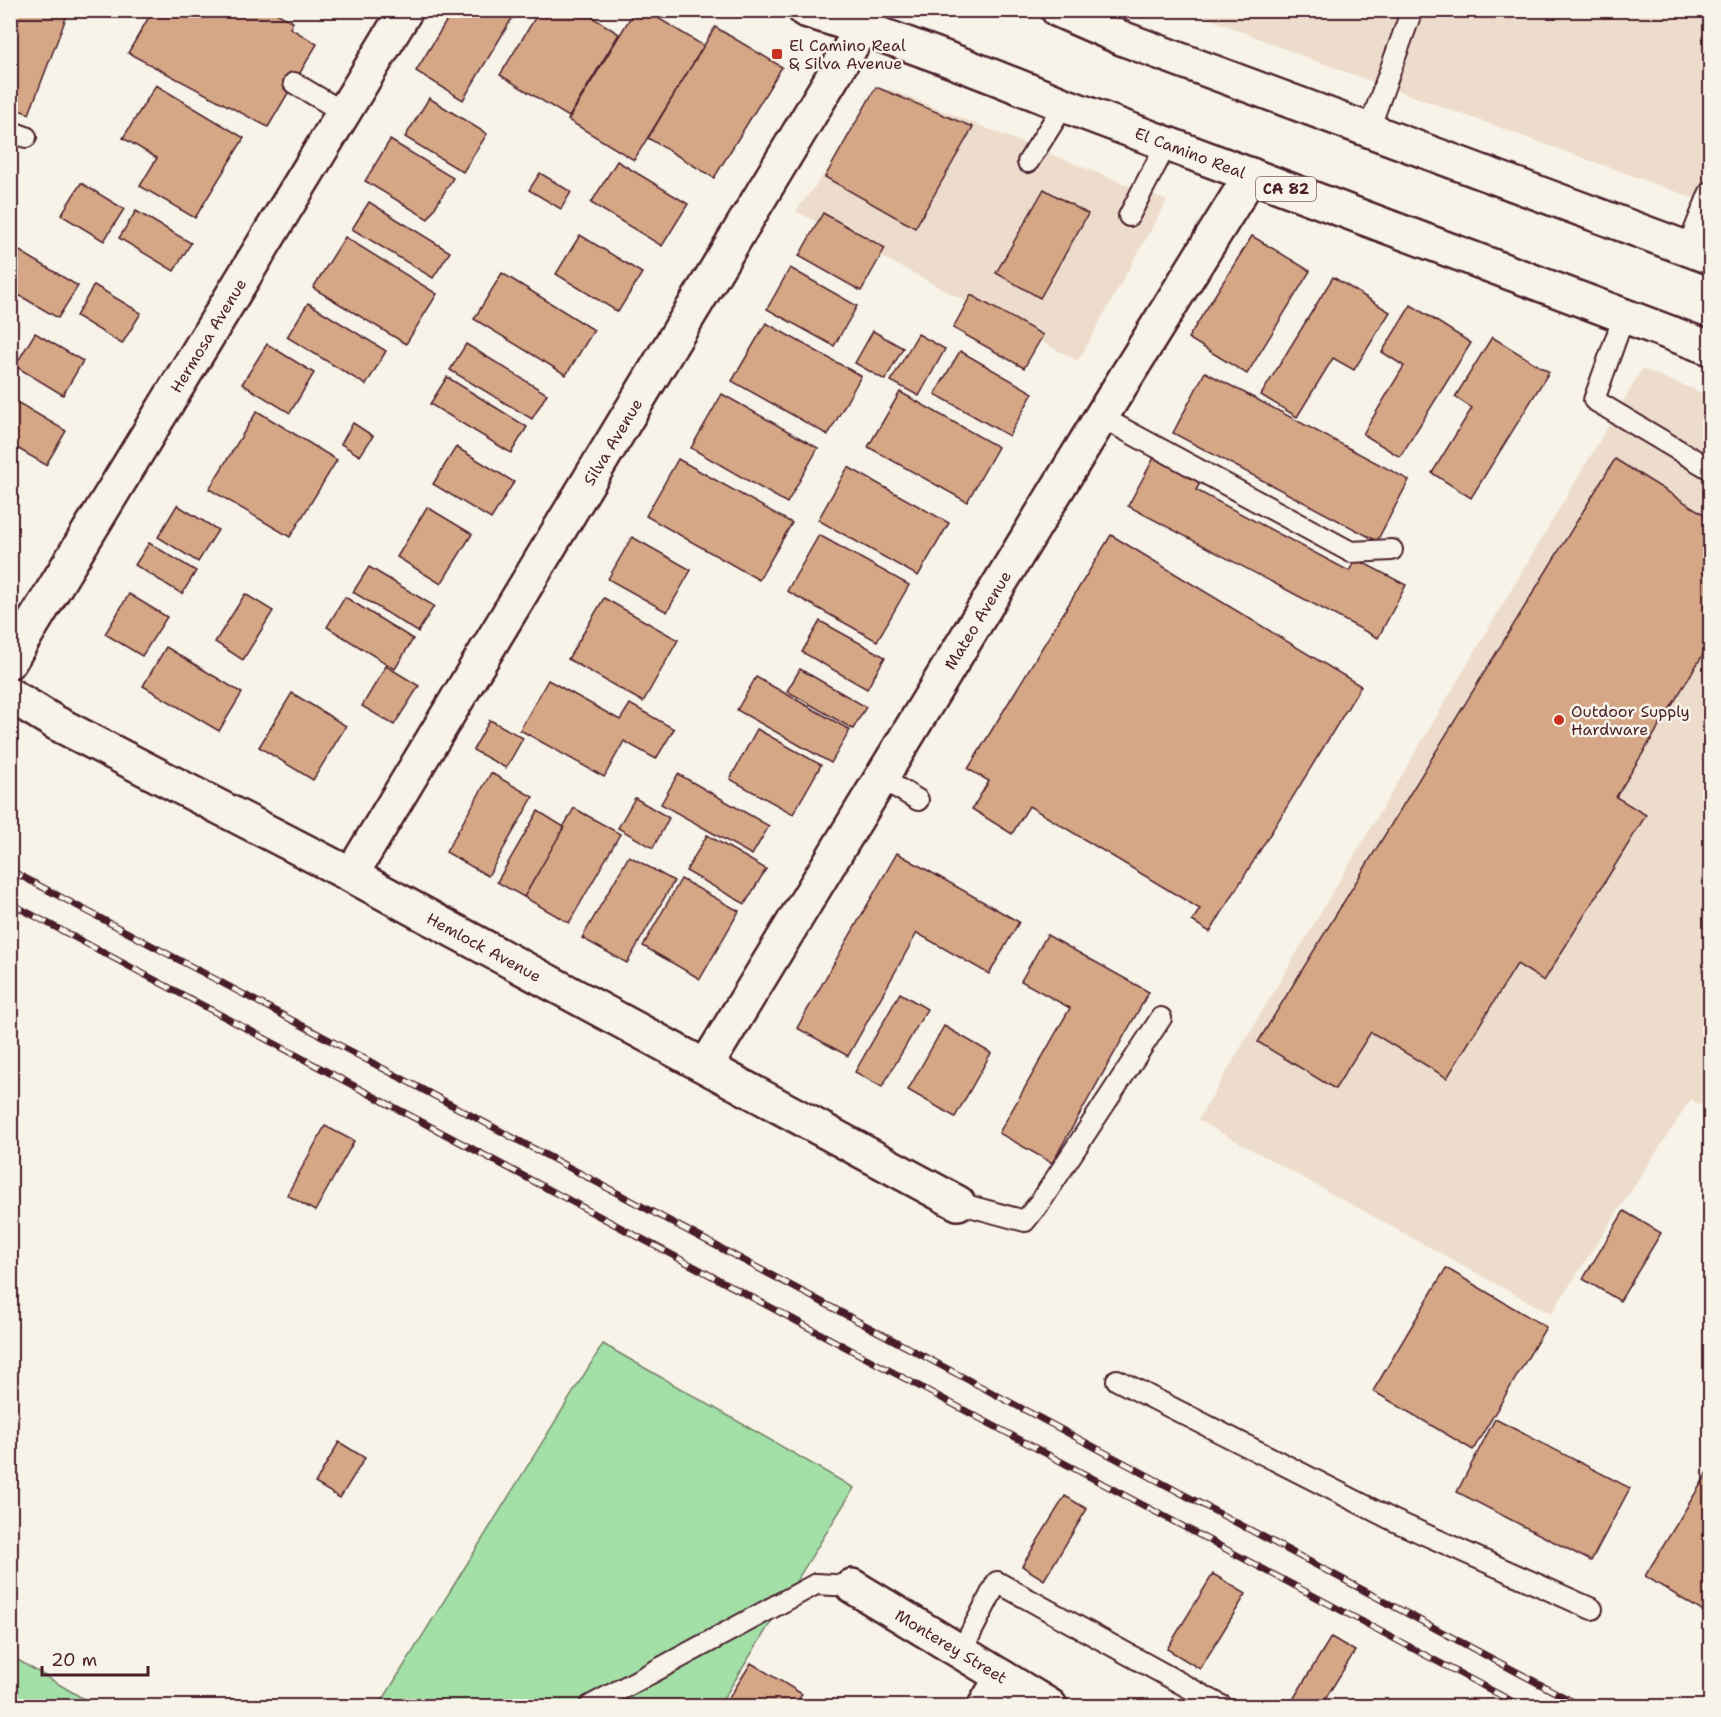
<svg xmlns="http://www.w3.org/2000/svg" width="1721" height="1717" viewBox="0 0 1721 1717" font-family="'Shantell Sans',sans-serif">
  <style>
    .built { fill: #eddccb }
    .green { fill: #a2e0a7; stroke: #768069; stroke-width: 1.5 }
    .building { fill: #d5a786; stroke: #4a1f2b; stroke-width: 1.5 }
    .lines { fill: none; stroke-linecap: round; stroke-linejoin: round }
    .lane-casing { stroke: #4a1f2b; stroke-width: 24 }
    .street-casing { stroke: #4a1f2b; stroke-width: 38 }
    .primary-casing { stroke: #4a1f2b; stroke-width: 38 }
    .lane { stroke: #f7f3e8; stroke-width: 20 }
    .street { stroke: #f7f3e8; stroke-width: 33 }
    .primary { stroke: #f7f3e8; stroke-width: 33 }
    .rail-casing { stroke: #4a1f2b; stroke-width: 7 }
    .rail { stroke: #f7f3e8; stroke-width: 4.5; stroke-dasharray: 14; stroke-linecap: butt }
    .poi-dot { fill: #c8321e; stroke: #f7f3e8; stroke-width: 2 }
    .labels { text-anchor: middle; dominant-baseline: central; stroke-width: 5; stroke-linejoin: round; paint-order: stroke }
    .shield { fill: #f7f3e8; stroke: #7e5f64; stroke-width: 1.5 }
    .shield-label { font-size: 15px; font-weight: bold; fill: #4a1f2b }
    .poi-label { font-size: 16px; fill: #4a1f2b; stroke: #f7f3e8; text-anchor: start }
    .street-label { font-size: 16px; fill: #4a1f2b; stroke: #f7f3e8 }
  </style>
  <rect width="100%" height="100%" fill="#f7f3e8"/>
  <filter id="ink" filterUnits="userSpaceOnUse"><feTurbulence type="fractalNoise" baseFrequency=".0167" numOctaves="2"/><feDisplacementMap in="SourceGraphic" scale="12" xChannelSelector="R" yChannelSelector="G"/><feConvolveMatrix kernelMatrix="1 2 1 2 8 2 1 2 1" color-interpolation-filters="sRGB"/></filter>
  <g filter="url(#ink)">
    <g class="built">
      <path d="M1190 11H1710V204L1313 60Z"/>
      <path d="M889 89 1167 201 1078 361 796 211Z"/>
      <path d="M1642 369 1710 396V1112L1691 1099 1551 1314 1198 1120Z"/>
    </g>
    <g class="green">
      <path d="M603 1344 854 1488 719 1706H379Z"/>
      <path d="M11 1656 96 1706H11Z"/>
    </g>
    <g class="building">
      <path d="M10 10H69L29 114 10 106Z"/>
      <path d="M153 10H271L293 22 290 28 317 44 268 127 128 53Z"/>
      <path d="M453 10H517L463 100 416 71Z"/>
      <path d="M540 10H581L619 34 569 117 500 75Z"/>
      <path d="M635 10H645L704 46 634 160 568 120Z"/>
      <path d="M715 27 782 67 714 178 648 138Z"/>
      <path d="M156 85 244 138 195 218 140 186 157 158 123 138Z"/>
      <path d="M876 87 973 127 915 228 825 177Z"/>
      <path d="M429 98 487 134 463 172 405 137Z"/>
      <path d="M390 140 453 178 428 219 365 181Z"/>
      <path d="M617 161 688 204 662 246 591 203Z"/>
      <path d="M540 173 571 192 561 209 529 190Z"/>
      <path d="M81 183 124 209 104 241 61 215Z"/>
      <path d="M1044 189 1088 214 1040 298 996 273Z"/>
      <path d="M369 202 450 252 433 278 352 229Z"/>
      <path d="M136 211 191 243 174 271 119 238Z"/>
      <path d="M823 213 885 248 861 291 799 256Z"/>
      <path d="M580 235 642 273 618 312 556 274Z"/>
      <path d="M1252 236 1310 271 1247 374 1188 338Z"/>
      <path d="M345 237 437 294 406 344 313 288Z"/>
      <path d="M18 250 78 286 58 318 10 290V263Z"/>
      <path d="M790 268 857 306 834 346 767 309Z"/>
      <path d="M502 273 594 330 566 375 474 319Z"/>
      <path d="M1333 277 1390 312 1354 370 1333 358 1297 417 1261 395Z"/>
      <path d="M94 285 141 313 122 344 76 316Z"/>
      <path d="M971 295 1043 335 1024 368 953 328Z"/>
      <path d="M308 303 386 351 366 385 287 337Z"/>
      <path d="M1411 305 1471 343 1400 457 1363 434 1404 366 1382 352Z"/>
      <path d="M766 323 861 376 828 435 732 381Z"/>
      <path d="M873 331 903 348 885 380 855 363Z"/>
      <path d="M35 333 83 361 63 395 15 366Z"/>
      <path d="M918 334 945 349 919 396 891 381Z"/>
      <path d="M1492 337 1549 372 1471 498 1432 473 1472 408 1455 397Z"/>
      <path d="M267 344 314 373 290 413 242 384Z"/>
      <path d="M466 344 547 394 532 419 450 370Z"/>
      <path d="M960 351 1033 393 1009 436 935 394Z"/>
      <path d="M1205 372 1409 480 1377 541 1173 433Z"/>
      <path d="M447 377 527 427 511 453 430 404Z"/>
      <path d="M900 392 998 447 967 502 868 447Z"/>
      <path d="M722 394 818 448 787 503 691 448Z"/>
      <path d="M10 398 66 431 46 465 10 444Z"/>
      <path d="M257 411 337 460 290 537 209 489Z"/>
      <path d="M353 423 373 436 360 456 341 444Z"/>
      <path d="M456 447 514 482 491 519 433 484Z"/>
      <path d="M1156 454 1203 478 1196 490 1349 571 1356 559 1406 585 1378 638 1128 506Z"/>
      <path d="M678 459 792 523 759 580 646 516Z"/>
      <path d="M1615 459 1710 518V643L1616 797 1646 815 1544 981 1517 964 1447 1078 1371 1032 1335 1089 1258 1042Z"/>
      <path d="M848 467 949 523 918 576 818 520Z"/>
      <path d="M10 493 18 498 10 510Z"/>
      <path d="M177 505 218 530 198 562 158 537Z"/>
      <path d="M427 507 472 534 441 584 397 557Z"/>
      <path d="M819 535 909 585 877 641 787 591Z"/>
      <path d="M1111 535 1361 686 1210 932 1192 921 1200 909 1029 806 1012 834 972 809 989 781 968 769Z"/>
      <path d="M632 537 691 570 667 612 608 579Z"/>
      <path d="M149 543 196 571 182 594 135 565Z"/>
      <path d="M369 567 434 606 418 632 353 592Z"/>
      <path d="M129 594 167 617 142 656 105 634Z"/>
      <path d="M245 594 273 611 243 660 215 642Z"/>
      <path d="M345 597 413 639 395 669 327 627Z"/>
      <path d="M604 598 678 640 643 702 568 659Z"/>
      <path d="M820 621 885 657 867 689 802 652Z"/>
      <path d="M166 647 242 693 219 731 143 686Z"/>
      <path d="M386 666 419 686 394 725 362 706Z"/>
      <path d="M800 669 866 707 853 729 787 691Z"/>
      <path d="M756 677 850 730 831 763 737 710Z"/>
      <path d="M548 680 620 720 630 704 674 729 656 759 624 741 604 777 520 730Z"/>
      <path d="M292 693 346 726 313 780 259 747Z"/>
      <path d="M490 720 523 738 506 768 473 750Z"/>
      <path d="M757 729 821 765 793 814 730 779Z"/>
      <path d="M491 773 533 797 488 876 446 852Z"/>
      <path d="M678 774 769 826 752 855 661 804Z"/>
      <path d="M635 798 669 818 653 848 618 828Z"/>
      <path d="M574 808 620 834 569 923 524 897Z"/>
      <path d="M538 811 564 827 524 897 497 882Z"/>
      <path d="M707 835 766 869 745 904 686 871Z"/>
      <path d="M897 853 1019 922 989 974 917 933 848 1056 797 1028Z"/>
      <path d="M629 856 674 881 627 963 582 938Z"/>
      <path d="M681 879 739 911 700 979 643 946Z"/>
      <path d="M1047 935 1149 992 1052 1163 999 1133 1070 1008 1021 981Z"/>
      <path d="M900 993 927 1009 882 1087 855 1072Z"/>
      <path d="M944 1026 991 1053 955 1117 908 1090Z"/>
      <path d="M325 1126 354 1141 315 1211 287 1195Z"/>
      <path d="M1624 1211 1661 1233 1620 1301 1583 1279Z"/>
      <path d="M1446 1268 1546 1327 1473 1450 1373 1391Z"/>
      <path d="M1495 1419 1630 1488 1591 1561 1457 1492Z"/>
      <path d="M339 1442 365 1458 340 1498 315 1483Z"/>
      <path d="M1710 1469V1616L1645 1576Z"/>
      <path d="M1065 1496 1087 1509 1044 1580 1022 1566Z"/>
      <path d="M1213 1574 1246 1594 1200 1669 1167 1649Z"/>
      <path d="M1331 1637 1355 1651 1321 1706H1289Z"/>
      <path d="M751 1663 802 1694 795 1706H724Z"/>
    </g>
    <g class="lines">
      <defs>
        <g id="lane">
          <path d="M294 83 343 112"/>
          <path d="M1369 129 1412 10"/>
          <path d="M10 131 26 137"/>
          <path d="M1028 162 1064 105"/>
          <path d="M1129 216 1167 143"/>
          <path d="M1687 249 1710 192"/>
          <path d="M1624 316 1594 400 1710 469"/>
          <path d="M1101 417 1351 552 1392 550"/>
          <path d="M881 778 918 800"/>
          <path d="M958 1203 1025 1221 1041 1201 1161 1018"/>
          <path d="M1117 1380 1395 1521 1592 1609"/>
          <path d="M961 1652 997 1582 1222 1706"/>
          <path d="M590 1706 816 1584 852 1586"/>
        </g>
        <g id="street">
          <path id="s1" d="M10 661 406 10"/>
          <path id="s2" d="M10 695 56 723 351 875 958 1203"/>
          <path id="s3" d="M351 875 873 10"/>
          <path id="s4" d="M706 1066 1101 417 1251 175"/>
          <path id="s5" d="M852 1586 1050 1706"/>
          <path d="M985 1706 1002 1677"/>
        </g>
        <g id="primary">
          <path id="s6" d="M805 10C893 37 979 70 1064 105L1710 348"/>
          <path d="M1058 10 1124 39 1710 257"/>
        </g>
      </defs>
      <use href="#lane" class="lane-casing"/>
      <use href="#street" class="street-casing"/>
      <use href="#primary" class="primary-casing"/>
      <use href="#lane" class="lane"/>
      <use href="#street" class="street"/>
      <use href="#primary" class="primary"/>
      <defs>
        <g id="rail">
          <path d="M10 870 1581 1706"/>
          <path d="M10 903 1521 1706"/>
        </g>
      </defs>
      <use href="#rail" class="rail-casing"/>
      <use href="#rail" class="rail"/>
    </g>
  </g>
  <g class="poi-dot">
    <rect x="771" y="48" width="12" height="12" rx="3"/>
    <circle cx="1559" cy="720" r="6"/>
  </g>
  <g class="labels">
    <rect class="shield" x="1256" y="177" width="60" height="24" rx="4.5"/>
    <g class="shield-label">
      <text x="1286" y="189">CA 82</text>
    </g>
    <g class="poi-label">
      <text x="789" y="45">El Camino Real<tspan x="789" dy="18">&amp; Silva Avenue</tspan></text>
      <text x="1571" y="711">Outdoor Supply<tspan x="1571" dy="18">Hardware</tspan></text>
    </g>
    <g class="street-label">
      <text stroke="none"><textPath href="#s6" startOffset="411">El Camino Real</textPath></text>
      <text stroke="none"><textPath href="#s1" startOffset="381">Hermosa Avenue</textPath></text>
      <text stroke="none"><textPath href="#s3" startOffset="506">Silva Avenue</textPath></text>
      <text stroke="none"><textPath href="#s4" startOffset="522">Mateo Avenue</textPath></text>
      <text stroke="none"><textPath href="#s2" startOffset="537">Hemlock Avenue</textPath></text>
      <text stroke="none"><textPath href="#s5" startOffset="116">Monterey Street</textPath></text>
    </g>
  </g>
  <rect width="1721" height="1717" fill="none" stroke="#f7f3e8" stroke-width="36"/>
  <rect x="18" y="18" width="1685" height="1681" fill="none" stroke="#4a1f2b" stroke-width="2" filter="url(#ink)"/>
  <path d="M42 1666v9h106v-9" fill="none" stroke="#4a1f2b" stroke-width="3"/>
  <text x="51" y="1666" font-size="18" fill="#4a1f2b" stroke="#f7f3e8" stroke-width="4.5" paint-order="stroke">20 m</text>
</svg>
